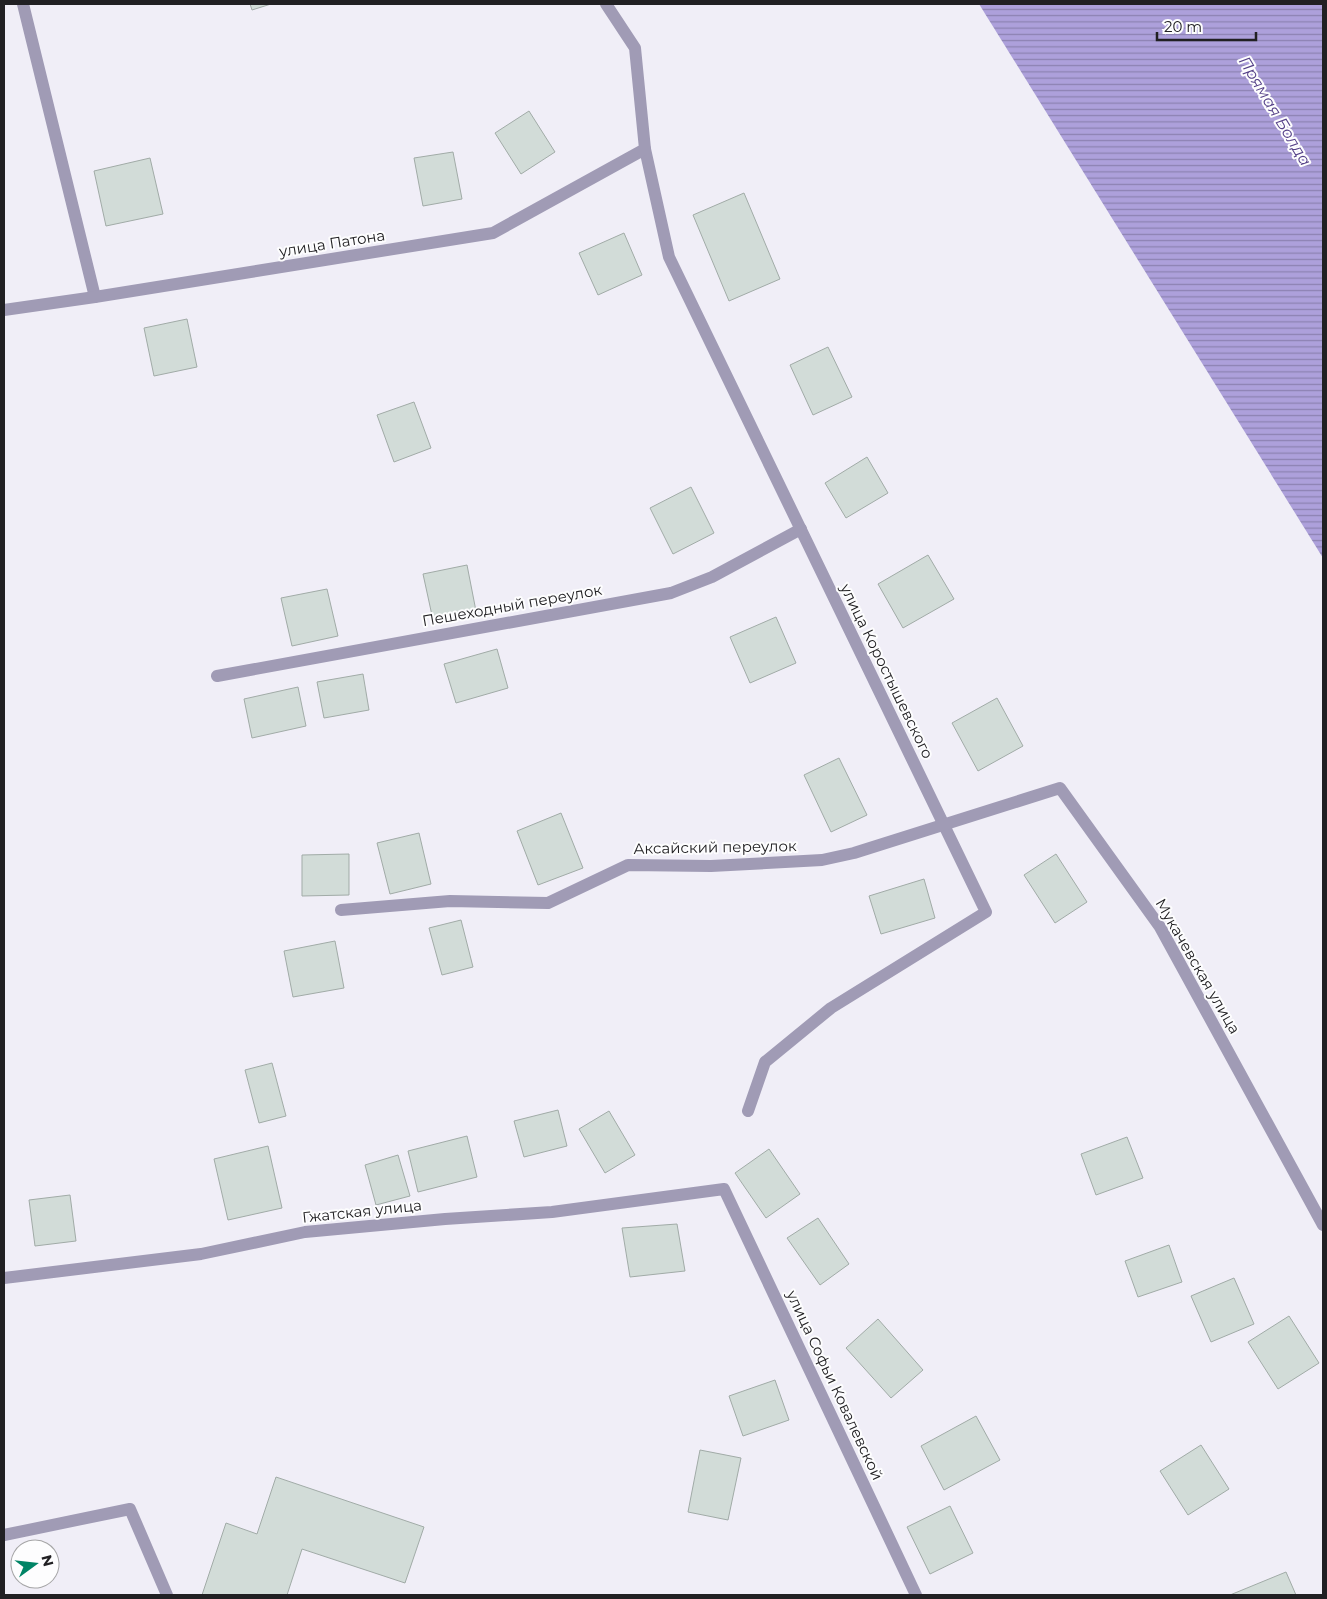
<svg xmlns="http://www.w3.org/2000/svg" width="1327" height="1599" viewBox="0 0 1327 1599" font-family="Montserrat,sans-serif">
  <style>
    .water { fill: url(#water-rules) }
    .building { fill: #d2dcd8; stroke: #a1aba7 }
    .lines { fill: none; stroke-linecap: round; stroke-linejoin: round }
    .service { stroke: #a09bb5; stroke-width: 12 }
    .minor { stroke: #a09bb5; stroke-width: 12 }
    .labels { text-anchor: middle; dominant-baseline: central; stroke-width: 4; stroke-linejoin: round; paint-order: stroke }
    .street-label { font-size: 15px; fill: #212023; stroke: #fdfdfe }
    .water-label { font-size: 16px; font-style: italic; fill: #544087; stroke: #fdfdfe }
  </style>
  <defs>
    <pattern id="water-rules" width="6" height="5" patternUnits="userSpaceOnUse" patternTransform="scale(1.25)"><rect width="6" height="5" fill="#ada0db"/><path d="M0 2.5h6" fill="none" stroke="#8c82b1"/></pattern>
  </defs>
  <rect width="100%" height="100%" fill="#f0eef7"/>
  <path class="water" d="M979 4H1323V558Z"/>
  <g class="building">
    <path d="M250 4H271L252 10Z"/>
    <path d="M529 111 555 152 521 174 495 133Z"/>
    <path d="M453 152 462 199 423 206 414 158Z"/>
    <path d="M150 158 163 214 106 226 94 171Z"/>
    <path d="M744 193 780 279 729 301 693 215Z"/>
    <path d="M624 233 642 275 598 295 579 253Z"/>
    <path d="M187 319 197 367 154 376 144 328Z"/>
    <path d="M828 347 852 397 813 415 790 365Z"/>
    <path d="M414 402 431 448 394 462 377 415Z"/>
    <path d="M867 457 888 493 846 518 825 483Z"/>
    <path d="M691 487 714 533 673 554 650 508Z"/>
    <path d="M928 555 954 599 903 628 878 584Z"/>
    <path d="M467 565 476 611 433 620 423 574Z"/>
    <path d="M327 589 338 636 292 646 281 598Z"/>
    <path d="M776 617 796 663 750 683 730 637Z"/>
    <path d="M497 649 508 688 456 703 444 664Z"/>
    <path d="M363 674 369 710 324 718 317 682Z"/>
    <path d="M298 687 306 726 252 738 244 699Z"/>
    <path d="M997 698 1023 746 978 771 952 723Z"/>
    <path d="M839 758 867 815 831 832 804 775Z"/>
    <path d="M561 813 583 868 538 885 517 831Z"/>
    <path d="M419 833 431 884 390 894 377 843Z"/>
    <path d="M349 854V895L302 896V855Z"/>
    <path d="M1056 854 1087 902 1055 923 1024 875Z"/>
    <path d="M924 879 935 918 881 934 869 896Z"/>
    <path d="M461 920 473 967 442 975 429 928Z"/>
    <path d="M335 941 344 988 293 997 284 951Z"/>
    <path d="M272 1063 286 1116 259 1123 245 1070Z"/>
    <path d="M558 1110 567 1146 524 1157 514 1121Z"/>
    <path d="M609 1111 635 1155 605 1173 579 1129Z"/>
    <path d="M467 1136 477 1177 418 1192 408 1151Z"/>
    <path d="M1127 1137 1143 1178 1096 1195 1081 1154Z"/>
    <path d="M268 1146 282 1208 228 1220 214 1159Z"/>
    <path d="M769 1149 800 1194 766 1218 735 1173Z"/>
    <path d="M398 1155 410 1196 376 1205 365 1165Z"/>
    <path d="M70 1195 76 1241 35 1246 29 1200Z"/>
    <path d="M818 1218 849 1264 820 1285 787 1238Z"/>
    <path d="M677 1224 685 1271 630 1277 622 1228Z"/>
    <path d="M1169 1245 1182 1282 1138 1297 1125 1261Z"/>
    <path d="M1234 1278 1254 1324 1211 1342 1191 1296Z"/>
    <path d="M1289 1316 1319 1363 1278 1389 1248 1342Z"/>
    <path d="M878 1319 923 1370 891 1398 846 1348Z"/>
    <path d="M775 1380 789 1420 743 1436 729 1396Z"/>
    <path d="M976 1416 1000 1460 944 1490 921 1446Z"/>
    <path d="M1201 1445 1229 1489 1188 1515 1160 1471Z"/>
    <path d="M700 1450 741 1458 728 1520 688 1512Z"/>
    <path d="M276 1477 424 1527 405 1583 302 1549 287 1595H202L226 1523 257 1534Z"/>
    <path d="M950 1506 973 1553 930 1574 907 1527Z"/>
    <path d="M1286 1572 1296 1595H1230Z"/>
  </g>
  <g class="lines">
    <g class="service">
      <path d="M23 4 95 297"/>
      <path d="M645 149 669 257 986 912 831 1008 765 1062 748 1111"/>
      <path d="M4 1535 130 1509 167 1595"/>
    </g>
    <g class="minor">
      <path d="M4 310 95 297 493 233 645 149 635 48 606 4"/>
      <path d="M217 676 671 593 712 577 801 529"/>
      <path d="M341 910 450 901 548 903 628 865 711 866 822 860 854 853 1060 788 1160 927 1323 1225"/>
      <path d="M4 1278 201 1254 305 1232 445 1219 552 1212 724 1189 916 1595"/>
    </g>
  </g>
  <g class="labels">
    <g class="street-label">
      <text transform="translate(332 243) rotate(-9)">улица Патона</text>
      <text transform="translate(512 605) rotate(-10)">Пешеходный переулок</text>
      <text transform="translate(887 671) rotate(64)">улица Коростышевского</text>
      <text transform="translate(715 847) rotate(-1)">Аксайский переулок</text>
      <text transform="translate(1198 966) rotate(60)">Мукачевская улица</text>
      <text transform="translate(362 1211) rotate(-6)">Гжатская улица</text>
      <text transform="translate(835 1385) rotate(65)">улица Софьи Ковалевской</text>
    </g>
    <g class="water-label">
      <text transform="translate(1275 111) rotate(59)">Прямая Болда</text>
    </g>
  </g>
  <rect width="1327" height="1599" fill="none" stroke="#212023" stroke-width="10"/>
  <g transform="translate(35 1564) rotate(75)"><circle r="24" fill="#fdfdfe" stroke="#a5a5a6"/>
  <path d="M0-4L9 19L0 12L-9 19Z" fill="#008466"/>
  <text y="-8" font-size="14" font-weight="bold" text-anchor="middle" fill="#212023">N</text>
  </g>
  <path d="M1157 32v8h99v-8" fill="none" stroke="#212023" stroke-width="2.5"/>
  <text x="1164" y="32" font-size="15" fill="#212023" stroke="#fdfdfe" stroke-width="4" paint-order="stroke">20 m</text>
</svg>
